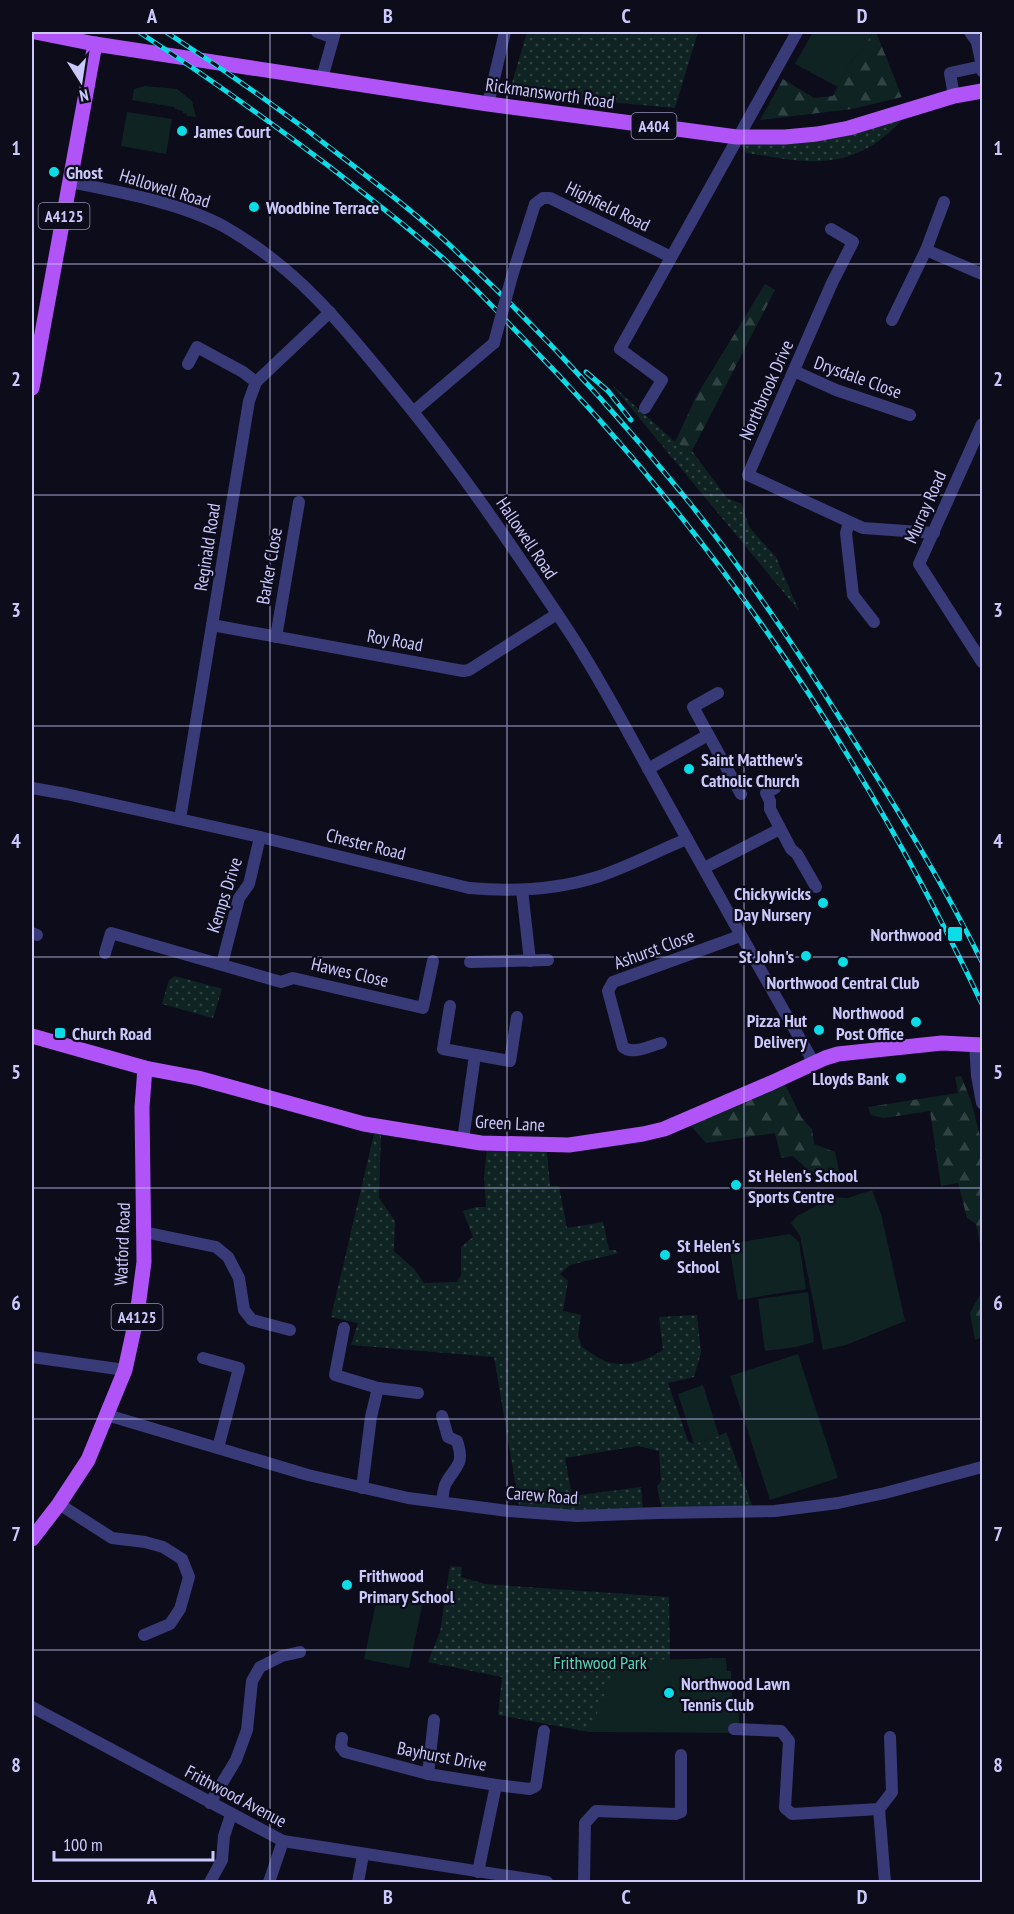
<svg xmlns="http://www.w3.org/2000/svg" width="1014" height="1914" viewBox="0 0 1014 1914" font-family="'PT Sans Narrow',sans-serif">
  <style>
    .grass { fill: url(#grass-dots) }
    .forest { fill: url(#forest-firs) }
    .garden { fill: #0f2422 }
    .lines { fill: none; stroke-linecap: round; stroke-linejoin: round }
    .minor { stroke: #393a78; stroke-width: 12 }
    .major { stroke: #b154f7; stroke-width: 15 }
    .rail-casing { stroke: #0bdce6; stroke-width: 5 }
    .rail { stroke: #0d0c1b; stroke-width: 3; stroke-dasharray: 9; stroke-linecap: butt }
    .minor-bridge { stroke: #393a78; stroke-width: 12 }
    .grid { fill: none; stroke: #cbc8fc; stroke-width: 1.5; stroke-opacity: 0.55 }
    .poi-dot { fill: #0bdce6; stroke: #0d0c1b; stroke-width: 2 }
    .labels { text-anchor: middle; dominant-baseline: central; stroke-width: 4.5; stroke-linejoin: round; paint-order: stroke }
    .shield { fill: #0d0c1b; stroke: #9290b8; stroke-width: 1.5 }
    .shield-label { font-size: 16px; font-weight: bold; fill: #cbc8fc }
    .street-label { font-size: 18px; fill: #cbc8fc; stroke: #0d0c1b }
    .poi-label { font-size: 18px; font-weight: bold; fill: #cbc8fc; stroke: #0d0c1b; text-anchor: start }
    .park-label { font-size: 18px; fill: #59d7b0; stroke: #0d0c1b }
    .neatline { fill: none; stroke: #cbc8fc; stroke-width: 2 }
    .grid-label { font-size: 20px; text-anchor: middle; font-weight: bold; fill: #cbc8fc }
  </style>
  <defs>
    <pattern id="grass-dots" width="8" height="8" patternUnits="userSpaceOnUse" patternTransform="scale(1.5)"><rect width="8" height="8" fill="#0f2422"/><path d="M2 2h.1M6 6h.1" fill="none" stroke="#314243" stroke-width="1.8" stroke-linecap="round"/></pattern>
    <pattern id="forest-firs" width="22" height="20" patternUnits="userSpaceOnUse" patternTransform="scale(1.5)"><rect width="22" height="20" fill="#0f2422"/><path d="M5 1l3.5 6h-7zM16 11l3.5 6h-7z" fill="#314243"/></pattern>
  </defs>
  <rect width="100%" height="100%" fill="#0d0c1b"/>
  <g class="grass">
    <path d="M527 32H698L675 108 509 93Z"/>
    <path d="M914 108C903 119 892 131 880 140 836 172 795 160 746 153L737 137H785Z"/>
    <path d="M612 385 675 442 692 451 727 498 742 504 749 527 776 557 799 611Z"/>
    <path d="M175 976 222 989 213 1018 162 1004 169 980Z"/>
    <path d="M374 1134H381L379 1198 395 1221 394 1251 414 1269 424 1283 457 1282 461 1275V1247L473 1237 463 1211 476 1207H486L484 1176 487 1149 547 1152 550 1186H559L567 1228 603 1222 609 1250H615L618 1253 570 1265 560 1274 568 1281 563 1311 581 1315 578 1336 582 1347C590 1352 599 1359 607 1362 627 1368 648 1360 663 1350L659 1317 697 1315 701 1353 694 1377 668 1383 688 1441 694 1444 719 1436 726 1432 753 1508 662 1510 657 1487 661 1481 659 1451 638 1446 565 1458 572 1496 641 1487 643 1509 576 1511 519 1505 494 1357 351 1345 358 1323 331 1317Z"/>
    <path d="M450 1566 462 1567 461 1577 485 1584 669 1597 670 1660 726 1658 634 1732H589L498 1715 502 1677 428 1662 440 1632Z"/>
  </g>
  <g class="forest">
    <path d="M874 32H876L902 97 852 109 760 120 783 79 814 98 833 96 848 66Z"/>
    <path d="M765 284 775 290 692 451 675 442 697 395Z"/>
    <path d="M961 1076 971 1101 982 1144V1255L976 1224 967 1218 958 1183 941 1186 930 1111 884 1118 871 1115 868 1107 958 1093 955 1077Z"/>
    <path d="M785 1084 801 1117 812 1129 814 1144 835 1152 841 1180 818 1179 793 1156 781 1158 775 1133 706 1143 690 1125Z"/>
    <path d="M982 1291V1337L975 1340 970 1313Z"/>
  </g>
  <g class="garden">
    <path d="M813 32H874L848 66 838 87 795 64Z"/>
    <path d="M145 86 177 89 192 101 196 117 187 116V114L183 113V111L175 109 174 107 132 100 134 89Z"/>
    <path d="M127 112 172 119 166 154 121 146Z"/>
    <path d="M872 1190 881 1214 905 1321 846 1345 823 1350 800 1236 791 1223 797 1216 833 1197 848 1198Z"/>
    <path d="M790 1234 799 1242 806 1289 738 1300 729 1244Z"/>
    <path d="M808 1292 814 1342 796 1347 765 1351 758 1299Z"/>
    <path d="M798 1354 838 1478 770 1500 730 1376Z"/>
    <path d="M703 1385 719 1436 694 1444 678 1394Z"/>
    <path d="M378 1593 423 1602 409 1668 364 1659Z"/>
    <path d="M726 1658 727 1671H731L732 1711 739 1712V1733L589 1732 619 1661Z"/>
  </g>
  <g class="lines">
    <g class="minor">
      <path d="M317 32 333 38"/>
      <path d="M970 32 977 42 982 66"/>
      <path d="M322 78 335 32"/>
      <path d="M954 96 950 73 982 66V71"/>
      <path d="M488 104 505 32"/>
      <path d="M70 182C119 192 181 203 225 227 300 270 344 327 397 392 459 467 514 549 568 630 600 678 627 731 655 781 707 875 760 970 814 1063"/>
      <path d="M831 229 853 242 832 283 748 475 863 528 934 533"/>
      <path d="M926 250 982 274"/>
      <path d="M512 276 535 204 543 198H550L671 257"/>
      <path d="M892 320 926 250 944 202"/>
      <path d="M188 364 197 347 243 372 256 382"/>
      <path d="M794 371 836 390 910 415"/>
      <path d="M645 408 662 380 620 349 797 32"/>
      <path d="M414 411 494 343"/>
      <path d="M982 424 919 564 982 662"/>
      <path d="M849 522 846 533 853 595 874 622"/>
      <path d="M212 625 463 671 469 670 557 614"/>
      <path d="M276 637 299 502"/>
      <path d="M718 693 693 707 741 794"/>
      <path d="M648 769 708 735"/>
      <path d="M32 788 66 794 260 837 469 888C512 892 555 890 597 877 628 867 657 851 687 839"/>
      <path d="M775 788 766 793 770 801V809L791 849 797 854 816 887"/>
      <path d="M180 819 249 401 256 382 330 312"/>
      <path d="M704 868 780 829"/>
      <path d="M522 890 530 961"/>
      <path d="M32 933 37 935"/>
      <path d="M105 953 111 933 281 982 293 978 423 1008 433 961"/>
      <path d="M470 962 548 960"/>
      <path d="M222 964 239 898 249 884 260 837"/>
      <path d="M450 1006 443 1049 510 1061 517 1017"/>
      <path d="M661 1043C649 1046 633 1055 623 1047L608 991 613 982 740 936"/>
      <path d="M975 1044 977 1076 982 1103"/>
      <path d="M463 1140 475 1055"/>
      <path d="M144 1232 216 1247 228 1257 239 1278 244 1310 252 1320 290 1330"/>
      <path d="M344 1328 335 1375 378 1388 371 1417 362 1488"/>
      <path d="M32 1357 125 1370"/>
      <path d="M203 1358 239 1368 218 1448"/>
      <path d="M378 1388 418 1393"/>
      <path d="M107 1415 308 1475 408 1498 508 1511 577 1516 658 1513 775 1511 838 1503 885 1493 982 1467"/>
      <path d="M442 1502C443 1496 443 1488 446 1483 456 1465 465 1465 457 1441L448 1437 442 1416"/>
      <path d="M59 1504 112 1538 145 1542 163 1547 182 1559 189 1577 180 1609 170 1624 144 1635"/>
      <path d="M32 1707 283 1841 547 1882"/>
      <path d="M734 1729 781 1731 789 1741 785 1808 792 1814 879 1809"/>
      <path d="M342 1738 341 1747 345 1752 428 1774 496 1785 478 1872"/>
      <path d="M428 1774 434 1720"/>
      <path d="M496 1785 530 1789 536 1786 544 1731"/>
      <path d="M210 1803 236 1760 247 1730 252 1681 260 1667 282 1656 300 1652"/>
      <path d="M210 1882 222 1860 224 1836 231 1815"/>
      <path d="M269 1882 283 1841"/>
      <path d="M358 1882 363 1855"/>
      <path d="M584 1882 585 1823 596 1811 676 1814 681 1812V1755"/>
      <path d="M885 1882 879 1809 892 1792 890 1737"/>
    </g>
    <g class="major">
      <path d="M35 32 95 44 488 104 737 137H785L817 134 849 128 954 96 982 91"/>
      <path d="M32 388 95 44"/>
      <path d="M32 1036 145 1068 198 1078 364 1124 481 1143 569 1145 643 1134 664 1129 771 1083 825 1058 838 1054 942 1043 982 1045"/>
      <path d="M32 1539 59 1504 88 1460 125 1370 137 1315 144 1262 142 1107 145 1068"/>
    </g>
    <defs>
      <g id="rail">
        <path d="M139 32C203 74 265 118 326 164 366 195 406 225 444 259 470 282 494 308 518 333 711 528 865 757 982 1004"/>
        <path d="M166 32C231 74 294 119 355 167 390 194 425 221 457 252 538 328 614 410 684 496 746 572 801 656 853 739 899 812 944 885 982 962"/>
        <path d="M586 372 608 391 631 420"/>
      </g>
    </defs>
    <use href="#rail" class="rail-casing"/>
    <use href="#rail" class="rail"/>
    <path class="minor-bridge" d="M494 343 512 276"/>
  </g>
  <path class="grid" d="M270 32V1882M507 32V1882M744 32V1882M32 264H982M32 495H982M32 726H982M32 957H982M32 1188H982M32 1419H982M32 1650H982"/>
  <g class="poi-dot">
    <circle cx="182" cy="131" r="6"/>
    <circle cx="54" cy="172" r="6"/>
    <circle cx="254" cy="207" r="6"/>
    <circle cx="689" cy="769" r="6"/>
    <circle cx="823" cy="903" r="6"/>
    <rect x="947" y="926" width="16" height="16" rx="3"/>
    <circle cx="806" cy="956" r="6"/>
    <circle cx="843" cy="962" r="6"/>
    <circle cx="916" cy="1022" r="6"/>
    <circle cx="819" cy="1030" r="6"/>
    <rect x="54" y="1027" width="12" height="12" rx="3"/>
    <circle cx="901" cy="1078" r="6"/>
    <circle cx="736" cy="1185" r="6"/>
    <circle cx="665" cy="1255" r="6"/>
    <circle cx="347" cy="1585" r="6"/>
    <circle cx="669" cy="1693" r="6"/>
  </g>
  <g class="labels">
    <g class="shield">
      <rect x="631.5" y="113" width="45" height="26" rx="4.5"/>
      <rect x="38.5" y="203" width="51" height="26" rx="4.5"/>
      <rect x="111.5" y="1304" width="51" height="26" rx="4.5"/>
    </g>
    <g class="shield-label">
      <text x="654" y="126">A404</text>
      <text x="64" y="216">A4125</text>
      <text x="137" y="1317">A4125</text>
    </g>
    <g class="street-label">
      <text transform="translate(550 93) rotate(8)">Rickmansworth Road</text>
      <text transform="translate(165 188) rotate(17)">Hallowell Road</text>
      <text transform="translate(608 206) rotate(26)">Highfield Road</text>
      <text transform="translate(858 377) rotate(20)">Drysdale Close</text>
      <text transform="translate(766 390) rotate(-66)">Northbrook Drive</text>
      <text transform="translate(925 507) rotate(-66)">Murray Road</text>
      <text transform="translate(527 538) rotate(56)">Hallowell Road</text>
      <text transform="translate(207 547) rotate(-81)">Reginald Road</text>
      <text transform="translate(269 566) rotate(-80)">Barker Close</text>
      <text transform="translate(395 640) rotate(10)">Roy Road</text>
      <text transform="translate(366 844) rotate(14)">Chester Road</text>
      <text transform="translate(224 895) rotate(-72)">Kemps Drive</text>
      <text transform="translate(654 949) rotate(-20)">Ashurst Close</text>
      <text transform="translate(350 972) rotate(13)">Hawes Close</text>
      <text transform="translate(510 1123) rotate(3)">Green Lane</text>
      <text transform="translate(122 1244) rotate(-88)">Watford Road</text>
      <text transform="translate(542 1495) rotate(4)">Carew Road</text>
      <text transform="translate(442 1756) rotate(11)">Bayhurst Drive</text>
      <text transform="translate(236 1796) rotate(28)">Frithwood Avenue</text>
    </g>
    <g class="poi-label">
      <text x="194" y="131">James Court</text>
      <text x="66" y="172">Ghost</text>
      <text x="266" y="207">Woodbine Terrace</text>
      <text x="701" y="759">Saint Matthew's<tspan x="701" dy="21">Catholic Church</tspan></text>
      <text x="811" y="893" text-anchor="end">Chickywicks<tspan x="811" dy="21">Day Nursery</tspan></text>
      <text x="942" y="934" text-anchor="end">Northwood</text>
      <text x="794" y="956" text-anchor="end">St John's</text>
      <text x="843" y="982" text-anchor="middle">Northwood Central Club</text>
      <text x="904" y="1012" text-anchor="end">Northwood<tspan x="904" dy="21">Post Office</tspan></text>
      <text x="807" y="1020" text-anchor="end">Pizza Hut<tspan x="807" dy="21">Delivery</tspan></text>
      <text x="72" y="1033">Church Road</text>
      <text x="889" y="1078" text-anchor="end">Lloyds Bank</text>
      <text x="748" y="1175">St Helen's School<tspan x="748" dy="21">Sports Centre</tspan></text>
      <text x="677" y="1245">St Helen's<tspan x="677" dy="21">School</tspan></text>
      <text x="359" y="1575">Frithwood<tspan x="359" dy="21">Primary School</tspan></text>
      <text x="681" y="1683">Northwood Lawn<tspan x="681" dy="21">Tennis Club</tspan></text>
    </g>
    <g class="park-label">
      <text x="600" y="1662">Frithwood Park</text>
    </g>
  </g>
  <rect width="1014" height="1914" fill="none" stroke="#0d0c1b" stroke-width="66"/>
  <g transform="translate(81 81) rotate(168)" stroke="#0d0c1b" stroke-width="4.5" paint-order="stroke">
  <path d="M0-4.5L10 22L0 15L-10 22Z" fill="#cbc8fc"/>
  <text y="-9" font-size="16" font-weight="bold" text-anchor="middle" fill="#cbc8fc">N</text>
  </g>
  <path d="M54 1851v9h159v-9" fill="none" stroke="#cbc8fc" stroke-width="3"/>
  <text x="63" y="1851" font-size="18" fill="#cbc8fc" stroke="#0d0c1b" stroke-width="4.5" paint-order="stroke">100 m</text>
  <rect x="33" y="33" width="948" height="1848" class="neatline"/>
  <g class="grid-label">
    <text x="152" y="23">A</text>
    <text x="388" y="23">B</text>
    <text x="626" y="23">C</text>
    <text x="862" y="23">D</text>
    <text x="16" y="155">1</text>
    <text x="998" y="155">1</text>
    <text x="16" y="386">2</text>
    <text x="998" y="386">2</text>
    <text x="16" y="617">3</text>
    <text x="998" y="617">3</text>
    <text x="16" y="848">4</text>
    <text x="998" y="848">4</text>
    <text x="16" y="1079">5</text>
    <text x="998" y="1079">5</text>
    <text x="16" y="1310">6</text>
    <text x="998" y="1310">6</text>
    <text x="16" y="1541">7</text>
    <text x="998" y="1541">7</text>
    <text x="16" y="1772">8</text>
    <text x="998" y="1772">8</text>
    <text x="152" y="1904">A</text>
    <text x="388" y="1904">B</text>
    <text x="626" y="1904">C</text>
    <text x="862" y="1904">D</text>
  </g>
</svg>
